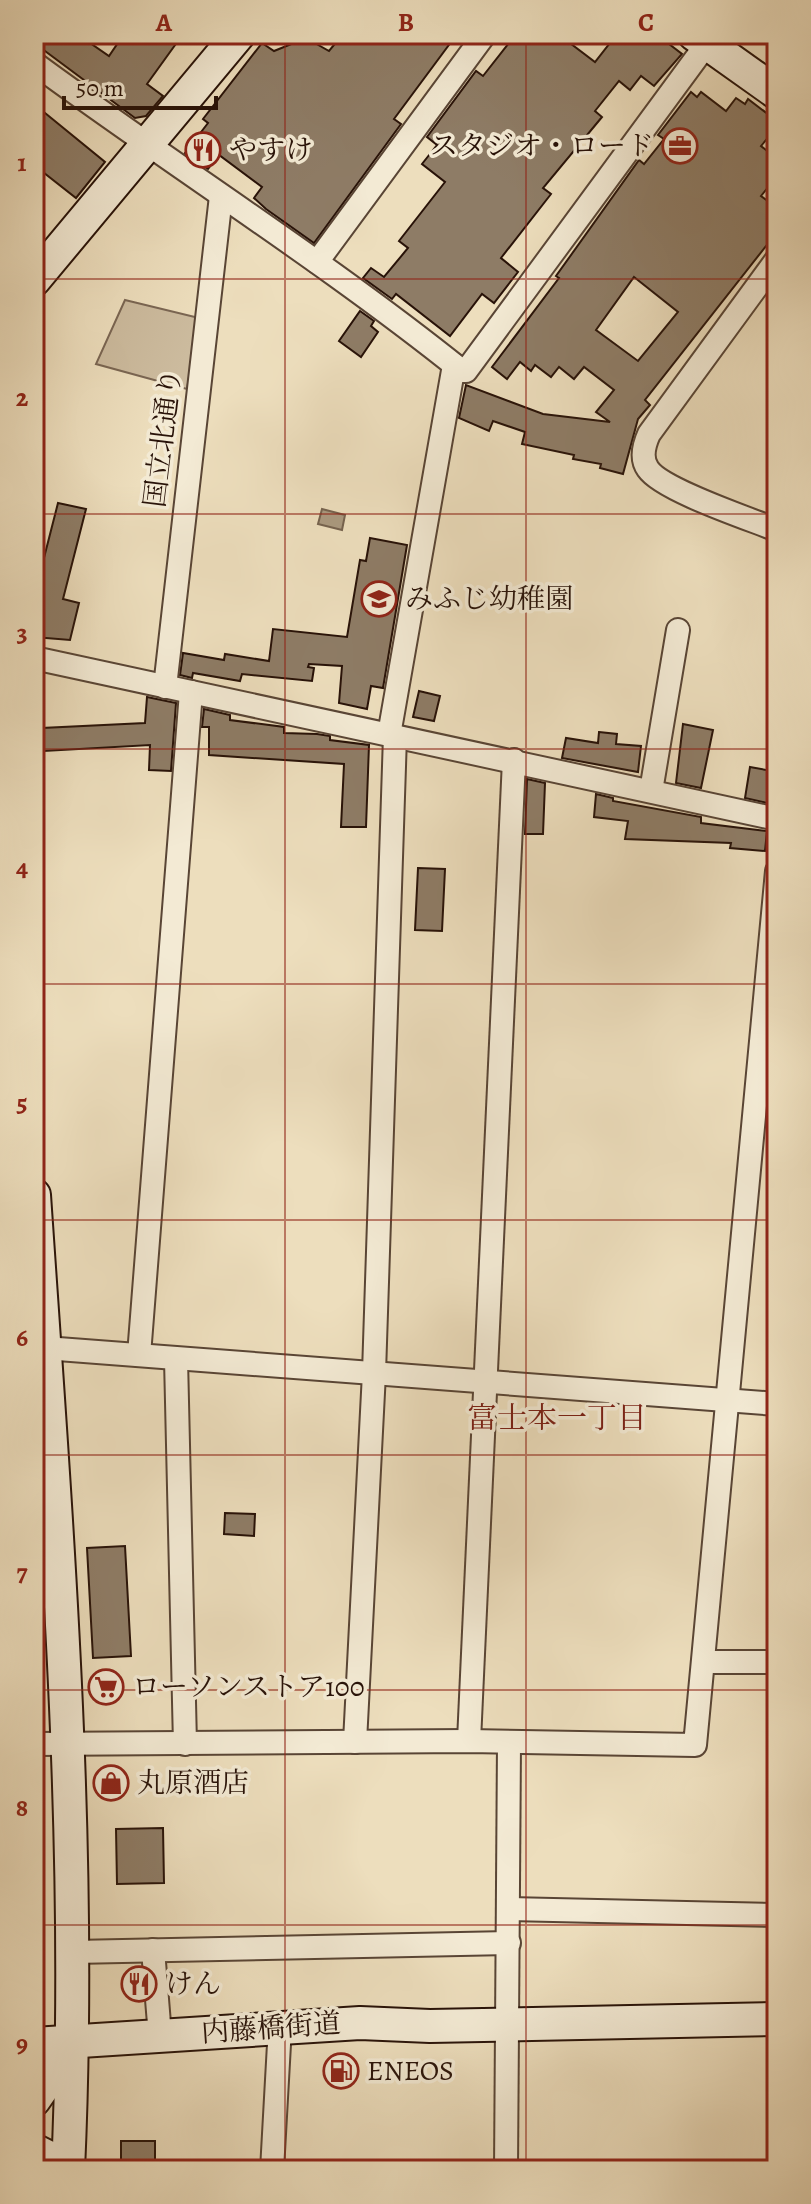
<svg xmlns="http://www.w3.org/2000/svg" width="811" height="2204" viewBox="0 0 811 2204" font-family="Alegreya,'Noto Serif JP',serif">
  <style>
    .green { fill: #ccbb9e; stroke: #7a6653; stroke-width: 2 }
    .water { fill: #aa997f; stroke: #76634f; stroke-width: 2 }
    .building { fill: #8e7c66; stroke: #281208; stroke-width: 2; fill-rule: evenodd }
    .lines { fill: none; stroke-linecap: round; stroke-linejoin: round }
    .street-casing { stroke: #594535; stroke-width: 26 }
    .secondary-casing { stroke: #281208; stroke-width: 36 }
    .street { stroke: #f3ead4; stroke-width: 22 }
    .secondary { stroke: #f3ead4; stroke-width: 32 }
    .grid { fill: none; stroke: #8f2418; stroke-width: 2; stroke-opacity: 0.55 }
    .labels { text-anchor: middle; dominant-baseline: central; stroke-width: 7; stroke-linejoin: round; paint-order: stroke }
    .poi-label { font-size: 28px; fill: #281208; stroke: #f3ead4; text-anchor: start }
    .street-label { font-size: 28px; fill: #281208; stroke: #f3ead4 }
    .neighbourhood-label { font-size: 30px; fill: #7a1f14; stroke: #f3ead4 }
    .neatline { fill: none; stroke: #8f2418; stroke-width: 3 }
    .grid-label { font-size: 26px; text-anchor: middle; font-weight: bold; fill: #8f2418 }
  </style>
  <rect width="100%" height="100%" fill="#eddebd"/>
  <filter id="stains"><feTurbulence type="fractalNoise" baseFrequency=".0025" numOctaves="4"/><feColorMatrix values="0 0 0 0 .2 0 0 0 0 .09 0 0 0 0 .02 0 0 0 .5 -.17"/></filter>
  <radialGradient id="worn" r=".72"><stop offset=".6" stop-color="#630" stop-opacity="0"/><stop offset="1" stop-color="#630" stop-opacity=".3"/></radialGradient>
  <path class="green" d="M125 300 199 318 187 389 96 364Z"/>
  <path class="water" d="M322 509 345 515 342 530 318 524Z"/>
  <g class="building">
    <path d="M50 34H77L109 56 124 34H183L147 84 163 96 146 116 135 118 41 48Z"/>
    <path d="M343 34H457L394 119 401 124 314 243 266 209 254 198 262 187 219 155 208 169 185 153 208 123 203 119 262 43 274 51 306 38 329 51Z"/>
    <path d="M516 34H558L595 62 617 34H656L682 54 654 86 641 76 630 90 619 81 595 111 602 117 543 188 551 194 501 258 518 272 494 303 482 294 450 336 396 294 392 299 363 278 371 268 384 277 408 248 399 241 445 182 422 164 437 145 427 137 476 71 483 76Z"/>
    <path d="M691 92 697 97 701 92 726 111 736 98 745 104 748 99 777 121V127L761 146 777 159V176L761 196 777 208V232L645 400 650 405 638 419 623 474 600 468 601 464 573 459 574 455 522 444 525 432 493 421 489 431 459 418 466 385 543 414 610 422 596 412 614 390 584 367 574 379 559 367 551 377 535 365 531 371 520 362 507 379 492 367 559 278 556 276 639 160 644 164 664 139 658 135ZM634 277 678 312 638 361 596 330Z"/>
    <path d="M34 104 105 162 76 198 34 165Z"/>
    <path d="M360 311 374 321 371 326 378 332 361 357 339 341Z"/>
    <path d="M58 503 86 509 63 599 79 603 70 640 34 637V597Z"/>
    <path d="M370 538 407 545 383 688 371 686 367 709 339 703 342 666 309 664 308 667 314 668 312 681 242 674 240 681 193 673 192 678 180 675 183 653 224 660 225 654 269 661 273 629 347 637 360 560 366 561Z"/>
    <path d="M419 691 440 696 434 721 413 717Z"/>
    <path d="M147 697 176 703 171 771 149 770 150 745 44 751 42 728 145 723Z"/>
    <path d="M204 709 230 715V720L284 727V733L317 734 330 736V740L369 745 366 827H341L344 764 209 755V727H202Z"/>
    <path d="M683 724 713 730 701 788 676 783Z"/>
    <path d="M599 732 617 734 616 744 641 746 638 772 562 758 566 738 598 743Z"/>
    <path d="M750 767 772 771 767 803 745 798Z"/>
    <path d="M527 779 545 783 543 834H525Z"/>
    <path d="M596 794 613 798V801L701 817V823L767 831 765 851 730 848 731 843 625 839 628 821 594 817Z"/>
    <path d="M418 868 445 869 442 931 415 930Z"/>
    <path d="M225 1513 255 1514 254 1536 224 1534Z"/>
    <path d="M125 1546 131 1656 93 1658 87 1548Z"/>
    <path d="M163 1828 164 1883 117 1884 116 1829Z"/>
    <rect x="121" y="2141" width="34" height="29"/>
  </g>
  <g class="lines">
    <defs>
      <g id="street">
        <path d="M34 36 36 34"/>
        <path d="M34 63C175 167 325 261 462 371H466L714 34"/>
        <path d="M777 259 649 434C644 445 640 458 648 469 662 490 750 519 777 530"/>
        <path d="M317 262 485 34"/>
        <path d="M34 658 777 819"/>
        <path d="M165 687 221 196"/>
        <path d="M389 735 454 365"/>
        <path d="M651 791 678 630"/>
        <path d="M45 1348 777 1404"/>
        <path d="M139 1355 191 692"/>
        <path d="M176 1359 185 1744"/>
        <path d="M704 1662H777"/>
        <path d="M469 1741 514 760"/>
        <path d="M355 1742 374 1373 395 736"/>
        <path d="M34 1744 469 1741 695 1745 777 871"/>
        <path d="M509 1909 777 1915"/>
        <path d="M153 1950 160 2036"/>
        <path d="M74 1952 509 1943"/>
        <path d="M272 2170 280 2026"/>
        <path d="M506 2170 509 1743"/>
      </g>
      <g id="secondary">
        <path d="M694 34 777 93"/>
        <path d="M34 280 239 34"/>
        <path d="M34 1195C56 1519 83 1845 68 2170"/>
        <path d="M34 2044 360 2023 430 2026 777 2019"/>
        <path d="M34 2100 74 2043"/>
        <path d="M34 2150 58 2162 63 2170"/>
      </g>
    </defs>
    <use href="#street" class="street-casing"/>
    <use href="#secondary" class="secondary-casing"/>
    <use href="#street" class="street"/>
    <use href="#secondary" class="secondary"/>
  </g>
  <path class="grid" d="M285 34V2170M526 34V2170M34 279H777M34 514H777M34 749H777M34 984H777M34 1220H777M34 1455H777M34 1690H777M34 1925H777"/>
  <defs>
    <symbol id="office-ring" viewBox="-11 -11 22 22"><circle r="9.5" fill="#f3ead4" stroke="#8f2418" stroke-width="1.5"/><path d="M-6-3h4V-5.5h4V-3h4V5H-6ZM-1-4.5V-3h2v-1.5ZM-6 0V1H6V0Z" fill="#8f2418"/></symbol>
    <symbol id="restaurant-ring" viewBox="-11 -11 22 22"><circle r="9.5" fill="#f3ead4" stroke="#8f2418" stroke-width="1.5"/><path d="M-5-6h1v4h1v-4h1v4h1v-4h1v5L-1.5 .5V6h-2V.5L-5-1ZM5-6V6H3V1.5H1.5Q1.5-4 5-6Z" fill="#8f2418"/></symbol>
    <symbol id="school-ring" viewBox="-11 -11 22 22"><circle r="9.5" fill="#f3ead4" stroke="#8f2418" stroke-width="1.5"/><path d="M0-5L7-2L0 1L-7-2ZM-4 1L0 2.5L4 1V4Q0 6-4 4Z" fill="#8f2418"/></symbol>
    <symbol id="supermarket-ring" viewBox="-11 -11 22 22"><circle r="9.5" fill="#f3ead4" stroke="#8f2418" stroke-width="1.5"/><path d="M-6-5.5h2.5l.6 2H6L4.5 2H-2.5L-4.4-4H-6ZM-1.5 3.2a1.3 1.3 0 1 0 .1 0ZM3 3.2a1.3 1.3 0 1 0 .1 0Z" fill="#8f2418"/></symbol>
    <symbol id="shop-ring" viewBox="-11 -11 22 22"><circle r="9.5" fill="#f3ead4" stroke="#8f2418" stroke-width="1.5"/><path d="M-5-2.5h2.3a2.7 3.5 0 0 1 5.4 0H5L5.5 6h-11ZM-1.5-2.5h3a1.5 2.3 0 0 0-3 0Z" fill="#8f2418"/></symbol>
    <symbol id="fuel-ring" viewBox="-11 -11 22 22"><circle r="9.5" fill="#f3ead4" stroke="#8f2418" stroke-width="1.5"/><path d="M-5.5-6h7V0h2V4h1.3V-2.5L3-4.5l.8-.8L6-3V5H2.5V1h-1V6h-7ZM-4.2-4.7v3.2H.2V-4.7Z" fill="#8f2418"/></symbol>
  </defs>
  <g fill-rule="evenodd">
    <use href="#office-ring" x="660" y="126" width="40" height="40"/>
    <use href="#restaurant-ring" x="183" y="130" width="40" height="40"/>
    <use href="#school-ring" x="359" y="579" width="40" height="40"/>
    <use href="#supermarket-ring" x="86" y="1667" width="40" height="40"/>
    <use href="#shop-ring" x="91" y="1763" width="40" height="40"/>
    <use href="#restaurant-ring" x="119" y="1964" width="40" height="40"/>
    <use href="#fuel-ring" x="321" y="2051" width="40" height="40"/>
  </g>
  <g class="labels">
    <g class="poi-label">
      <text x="654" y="146" text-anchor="end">スタジオ・ロード</text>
      <text x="229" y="150">やすけ</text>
      <text x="405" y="599">みふじ幼稚園</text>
      <text x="132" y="1687">ローソンストア100</text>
      <text x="137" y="1783">丸原酒店</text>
      <text x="165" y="1984">けん</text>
      <text x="367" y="2071">ENEOS</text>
    </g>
    <g class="street-label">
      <text transform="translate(163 438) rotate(-83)">国立北通り</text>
      <text transform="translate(271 2028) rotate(-4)">内藤橋街道</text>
    </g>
    <g class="neighbourhood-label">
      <text x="557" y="1418">富士本一丁目</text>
    </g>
  </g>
  <rect width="811" height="2204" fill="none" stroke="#eddebd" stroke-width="88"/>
  <path d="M64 96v12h152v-12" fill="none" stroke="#281208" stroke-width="4"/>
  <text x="76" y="96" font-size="24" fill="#281208" stroke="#f3ead4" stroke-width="6" paint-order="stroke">50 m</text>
  <rect x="44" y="44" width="723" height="2116" class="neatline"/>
  <g class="grid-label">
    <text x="164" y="31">A</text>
    <text x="406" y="31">B</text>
    <text x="646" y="31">C</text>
    <text x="22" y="171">1</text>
    <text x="22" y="406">2</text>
    <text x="22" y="641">3</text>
    <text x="22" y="876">4</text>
    <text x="22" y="1111">5</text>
    <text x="22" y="1346">6</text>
    <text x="22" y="1581">7</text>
    <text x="22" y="1816">8</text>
    <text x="22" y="2052">9</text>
  </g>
  <rect width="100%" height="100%" filter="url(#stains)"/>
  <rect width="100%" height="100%" fill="url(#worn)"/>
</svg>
